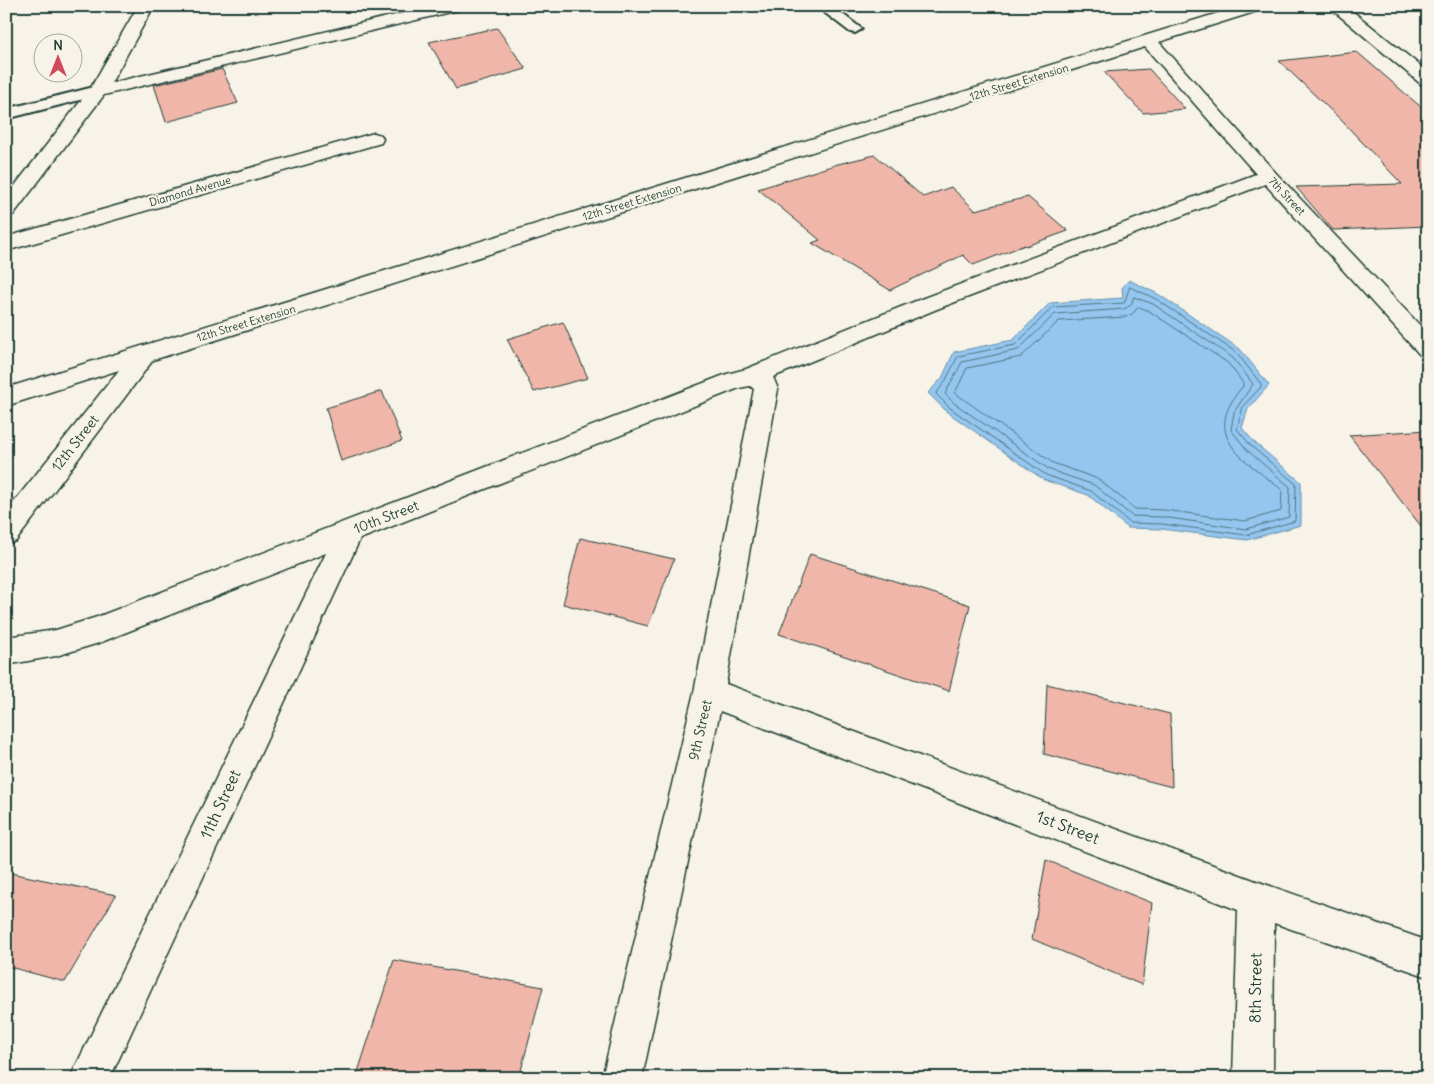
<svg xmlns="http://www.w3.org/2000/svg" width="1434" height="1084" viewBox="0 0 1434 1084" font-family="Delius,sans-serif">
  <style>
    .water { fill: #94c6f0; stroke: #658fa5 }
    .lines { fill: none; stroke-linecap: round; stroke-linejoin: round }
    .shore { stroke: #4e747f; stroke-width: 1 }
    .building { fill: #f0b6aa; stroke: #1f3d34 }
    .lane-casing { stroke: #1f3d34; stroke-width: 4 }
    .street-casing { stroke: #1f3d34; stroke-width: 3 }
    .lane { fill: #f7f3e8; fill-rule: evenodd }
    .street { fill: #f7f3e8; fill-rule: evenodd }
    .labels { text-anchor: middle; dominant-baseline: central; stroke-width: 4.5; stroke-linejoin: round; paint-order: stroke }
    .far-street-label { font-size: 11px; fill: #1f3d34; stroke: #f7f3e8 }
    .street-label { font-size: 14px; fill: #1f3d34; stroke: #f7f3e8 }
    .near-street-label { font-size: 16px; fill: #1f3d34; stroke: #f7f3e8 }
  </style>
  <rect width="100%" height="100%" fill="#f7f3e8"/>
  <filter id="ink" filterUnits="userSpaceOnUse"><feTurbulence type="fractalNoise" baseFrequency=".02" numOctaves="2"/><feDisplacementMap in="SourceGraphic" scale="10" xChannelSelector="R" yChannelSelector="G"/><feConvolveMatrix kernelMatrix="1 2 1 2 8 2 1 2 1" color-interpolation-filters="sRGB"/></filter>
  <g filter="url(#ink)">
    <path class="water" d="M1129 280 1158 294 1240 349 1269 385 1248 409 1242 428 1254 442 1301 482V525L1247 540 1161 529 1128 528 1088 495 1044 480 947 412 928 393 942 378 954 352 1013 340 1050 303 1123 298 1122 288Z"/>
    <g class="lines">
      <g class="shore">
        <path d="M1130 287 1156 299 1237 353 1261 384V387L1243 406 1237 429 1251 446 1296 484 1295 521 1246 535 1162 524 1130 523 1091 491 1046 475 950 408 936 394 946 380 958 356 1015 345 1053 307 1124 303Z"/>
        <path d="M1134 297 1153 304 1233 358 1253 384 1234 412 1231 430 1248 451 1290 487 1289 517 1246 529 1162 517 1132 516 1094 485 1050 470 954 403 945 394 962 362 1018 350 1055 314 1124 309 1131 305Z"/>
        <path d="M1139 307 1149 311 1228 363 1243 383V386C1199 437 1243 458 1282 490L1281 511 1245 521 1164 510 1135 509 1098 479 1053 463 955 393 967 368 1021 357 1059 321 1125 317 1132 314Z"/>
      </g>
    </g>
    <g class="building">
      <path d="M497 28 526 69 456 89 429 42Z"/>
      <path d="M1357 52 1428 113V226L1333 230 1296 187 1402 184 1341 120 1279 61Z"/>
      <path d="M222 69 238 103 166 122 154 85Z"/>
      <path d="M1149 69 1185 109 1143 113 1104 72Z"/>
      <path d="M875 155 923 197 951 187 975 210 1028 197 1068 231 1026 246 1025 245 973 265 963 255 890 290 812 243 820 240 758 189 838 164Z"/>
      <path d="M563 322 588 378 534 392 507 339Z"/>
      <path d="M382 391 402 441 341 461 326 408Z"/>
      <path d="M1428 430V535L1349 435Z"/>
      <path d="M580 538 674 559 648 626 563 604Z"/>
      <path d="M810 554 970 605 949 691 779 634Z"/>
      <path d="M1047 684 1170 714 1172 787 1044 754Z"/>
      <path d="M1046 860 1152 903 1142 985 1032 939Z"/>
      <path d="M6 872 116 895 65 982 6 966Z"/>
      <path d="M394 960 543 987 519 1078H356Z"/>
    </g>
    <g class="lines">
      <defs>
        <g id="lane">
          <path d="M816 6H832L862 29 855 33 850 32Z"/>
          <path d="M98 86 103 88 106 91 103 94 6 119V109Z"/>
        </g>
        <g id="street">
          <path d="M138 6H154L111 83 433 6H462L460 9 454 11 104 95 13 215 6 217V197L90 89Z"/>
          <path d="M1241 6H1266L1264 9 1159 42 1275 172 1428 334V357L1420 355 1265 184 937 309 773 377 778 389 726 684 1256 881 1428 941V977L1274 923 1273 1078H1233L1238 910 720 711 642 1078H602L694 692 754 389 750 386 739 388 360 539 110 1078H70L326 553 99 643 56 656 6 665V637L56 630 97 617 727 374 746 369 921 299 1256 174 1145 47 153 360 16 541 6 544V512L119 370 6 406V388Z"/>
          <path d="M1328 6H1346L1428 72V86L1422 85Z"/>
          <path d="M374 133 381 135 383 139 381 143 6 251V237Z"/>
        </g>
      </defs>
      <use href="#lane" class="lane-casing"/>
      <use href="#street" class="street-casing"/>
      <use href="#lane" class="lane"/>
      <use href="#street" class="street"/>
    </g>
  </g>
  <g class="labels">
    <g class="far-street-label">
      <text transform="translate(1019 82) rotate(-17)">12th Street Extension</text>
      <text transform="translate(190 191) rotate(-16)">Diamond Avenue</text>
      <text transform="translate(1287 196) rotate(47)">7th Street</text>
      <text transform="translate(632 202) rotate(-17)">12th Street Extension</text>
      <text transform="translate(246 323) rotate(-17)">12th Street Extension</text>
    </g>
    <g class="street-label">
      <text transform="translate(75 443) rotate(-52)">12th Street</text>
      <text transform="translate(386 517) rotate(-21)">10th Street</text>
      <text transform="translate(700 730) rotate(-77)">9th Street</text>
    </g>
    <g class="near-street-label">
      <text transform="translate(220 804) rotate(-65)">11th Street</text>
      <text transform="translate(1068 827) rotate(21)">1st Street</text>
      <text transform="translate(1255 988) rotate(-89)">8th Street</text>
    </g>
  </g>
  <rect width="1434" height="1084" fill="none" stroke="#f7f3e8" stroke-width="25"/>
  <rect x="12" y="12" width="1409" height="1059" fill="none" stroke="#1f3d34" stroke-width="2" filter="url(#ink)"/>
  <g transform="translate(58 58)"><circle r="24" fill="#f7f3e8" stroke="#a1aaa0"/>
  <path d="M0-4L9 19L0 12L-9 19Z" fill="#d1495b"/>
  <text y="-8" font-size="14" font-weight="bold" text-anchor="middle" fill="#1f3d34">N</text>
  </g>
</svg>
